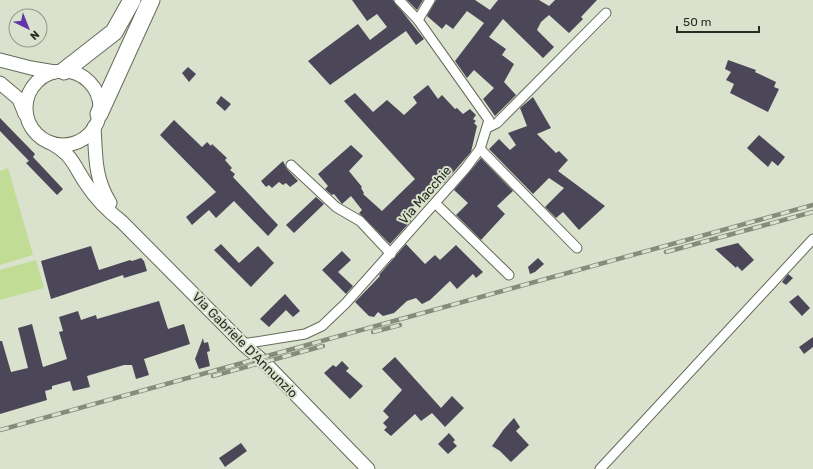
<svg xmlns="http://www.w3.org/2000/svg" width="813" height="469" viewBox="0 0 813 469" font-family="Rubik,sans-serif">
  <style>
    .green { fill: #c0dc95 }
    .building { fill: #4b4759 }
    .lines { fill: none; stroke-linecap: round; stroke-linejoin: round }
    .street-casing { stroke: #646c5a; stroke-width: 11 }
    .secondary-casing { stroke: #646c5a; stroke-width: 15 }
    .highway-casing { stroke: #646c5a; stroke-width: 19 }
    .street { stroke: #fff; stroke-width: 9 }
    .secondary { stroke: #fff; stroke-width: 13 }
    .highway { stroke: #fff; stroke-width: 17 }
    .rail-casing { stroke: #868b7c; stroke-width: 4.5 }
    .rail { stroke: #dae2cd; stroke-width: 3; stroke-dasharray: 9; stroke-linecap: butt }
    .labels { text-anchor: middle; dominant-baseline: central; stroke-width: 4; stroke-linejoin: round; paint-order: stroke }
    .street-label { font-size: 13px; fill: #292c24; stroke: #dae2cd }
  </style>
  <rect width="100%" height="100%" fill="#dae2cd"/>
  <g class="green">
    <path d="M8 168 33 255 0 265V171Z"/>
    <path d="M36 260 44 288 0 300V270Z"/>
  </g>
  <g class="building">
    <path d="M352 0H393L424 39 416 45 406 31 330 85 308 61 358 24 370 40 387 27 377 14 367 21Z"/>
    <path d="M407 0H423L417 10Z"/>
    <path d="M436 0H475L490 10 498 0H539L549 6 555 0H597L581 17 583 19 569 33 549 15 541 22 537 30 554 47 543 58 503 19 489 37 506 49 502 55 514 64 504 82 516 95 495 116 483 99 494 88 474 70 467 78 455 61 484 23 467 11 453 29 446 24 442 29 427 16Z"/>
    <path d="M728 60 756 70 755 72 776 82 774 87 779 89 768 112 730 93 734 84 726 80 731 72 725 69Z"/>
    <path d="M188 67 196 74 189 82 182 73Z"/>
    <path d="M428 85 438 99 442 95 455 109 457 108 463 114 470 109 476 115 473 119 476 121 474 123 477 126 471 152 444 183 440 179 405 215 411 221 390 244 359 213 362 210 351 196 342 204 334 194 332 195 325 189 328 186 318 174 351 145 363 156 349 171 362 187 361 188 364 193 363 194 382 211 415 179 344 101 355 93 373 112 387 100 404 115 417 103 413 97Z"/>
    <path d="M221 96 231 104 225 111 216 103Z"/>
    <path d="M533 97 551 128 537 134 556 153 559 151 568 160 558 171 605 206 579 230 563 212 556 218 545 207 564 188 549 178 533 194 489 149 499 139 510 150 516 145 508 133 527 126 520 108Z"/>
    <path d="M0 118 35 154 33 157 63 189 57 195 26 163 29 161 0 131Z"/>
    <path d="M174 120 202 147 207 142 211 146 212 144 227 158 225 160 232 168 230 170 235 174 233 177 278 225 268 236 234 201 216 218 209 210 192 225 186 217 216 192 160 135Z"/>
    <path d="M759 135 785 157 778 166 772 161 768 167 747 148Z"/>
    <path d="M481 158 513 191 497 206 505 214 481 240 456 215 468 203 454 190Z"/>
    <path d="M283 161 287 169 298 181 290 187 286 183 283 185 279 182 272 188 269 185 266 187 261 181Z"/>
    <path d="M316 197 324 204 294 233 286 225Z"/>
    <path d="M738 243 754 260 742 271 737 266 736 268 715 249Z"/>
    <path d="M221 244 239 263 258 246 274 263 251 287 214 250Z"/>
    <path d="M406 244 425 264 435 255 440 260 456 245 483 272 476 278 473 274 457 289 450 281 430 300 422 304 416 298 407 301 394 313 383 316 378 312 374 317 369 316 355 302 380 276 379 275Z"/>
    <path d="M91 246 99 270 130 260 132 261 141 258 144 261 147 271 124 278 123 275 51 299 41 261Z"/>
    <path d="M342 251 351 260 338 272 353 286 346 294 322 270Z"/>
    <path d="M538 258 544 264 535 272 530 274 528 267Z"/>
    <path d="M788 274 793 278 786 285 782 282Z"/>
    <path d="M285 294 300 311 293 317 286 310 269 327 260 319Z"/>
    <path d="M798 295 810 308 802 316 789 302Z"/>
    <path d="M159 301 168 329 184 324 190 344 144 359 149 375 136 379 132 365H124L87 376 90 387 73 391 70 381 52 386V389L45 391 47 400 0 414V341H2L11 372 28 368 18 328 32 324 43 367 67 359 59 332 63 331 59 317 78 311 81 320 96 315 97 319Z"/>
    <path d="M813 337V347L804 354 799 347Z"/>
    <path d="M203 338 204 343 208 342 210 351 207 352 210 366 199 369 195 359Z"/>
    <path d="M395 357 441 408 452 396 464 408 445 427 432 413 421 421 415 414 391 436 384 430 387 427 383 423 389 417 383 411 402 390 382 369Z"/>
    <path d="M342 361 349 368 346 371 363 386 350 399 324 373 333 365 336 367Z"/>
    <path d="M514 418 520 427 516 431 529 445 511 462 500 451 492 446 504 429Z"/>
    <path d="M449 433 455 440 453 442 457 446 448 454 438 444Z"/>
    <path d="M241 443 247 451 225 467 219 458Z"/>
  </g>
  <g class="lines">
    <defs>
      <g id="street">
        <path d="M418 20 430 0"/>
        <path d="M487 128 497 123 606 13"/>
        <path d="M480 149 577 248"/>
        <path d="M291 165 336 207 360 221 391 254"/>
        <path d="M435 203 509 275"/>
        <path d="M243 344 305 334 322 326 346 303 465 169 480 149 489 120 418 20 399 0"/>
        <path d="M600 469 813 239"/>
      </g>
      <g id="secondary">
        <path d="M0 60 31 68 55 72"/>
        <circle cx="63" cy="108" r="37"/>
        <path d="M0 83 19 99 25 114"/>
        <path d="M94 127C96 156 94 177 110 203"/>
        <path d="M51 143C74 156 73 165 87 185 96 199 108 211 122 222L243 344 264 362 368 469"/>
      </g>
      <g id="highway">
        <path d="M64 71 114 32 132 0"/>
        <path d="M99 114 151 0"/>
      </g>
    </defs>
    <use href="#street" class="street-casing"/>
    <use href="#secondary" class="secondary-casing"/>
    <use href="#highway" class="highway-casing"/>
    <use href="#street" class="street"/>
    <use href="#secondary" class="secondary"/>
    <use href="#highway" class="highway"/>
    <defs>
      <g id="rail">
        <path d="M666 252 813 212"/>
        <path d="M373 332 400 325"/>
        <path d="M213 376 323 346"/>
        <path d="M0 430 813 205"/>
      </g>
    </defs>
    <use href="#rail" class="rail-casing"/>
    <use href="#rail" class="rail"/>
  </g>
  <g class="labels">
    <g class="street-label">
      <text transform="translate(425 195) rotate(-49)">Via Macchie</text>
      <text transform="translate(245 345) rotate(45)">Via Gabriele D'Annunzio</text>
    </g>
  </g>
  <g transform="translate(28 28) rotate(137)"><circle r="19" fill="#dae2cd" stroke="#939989"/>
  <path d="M0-3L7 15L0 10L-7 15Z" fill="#6234ac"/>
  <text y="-6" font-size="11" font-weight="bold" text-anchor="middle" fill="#292c24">N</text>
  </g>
  <path d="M677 26v6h82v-6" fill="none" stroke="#292c24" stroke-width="2"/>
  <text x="683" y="26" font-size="12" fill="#292c24" stroke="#dae2cd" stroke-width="3" paint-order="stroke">50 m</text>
</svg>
